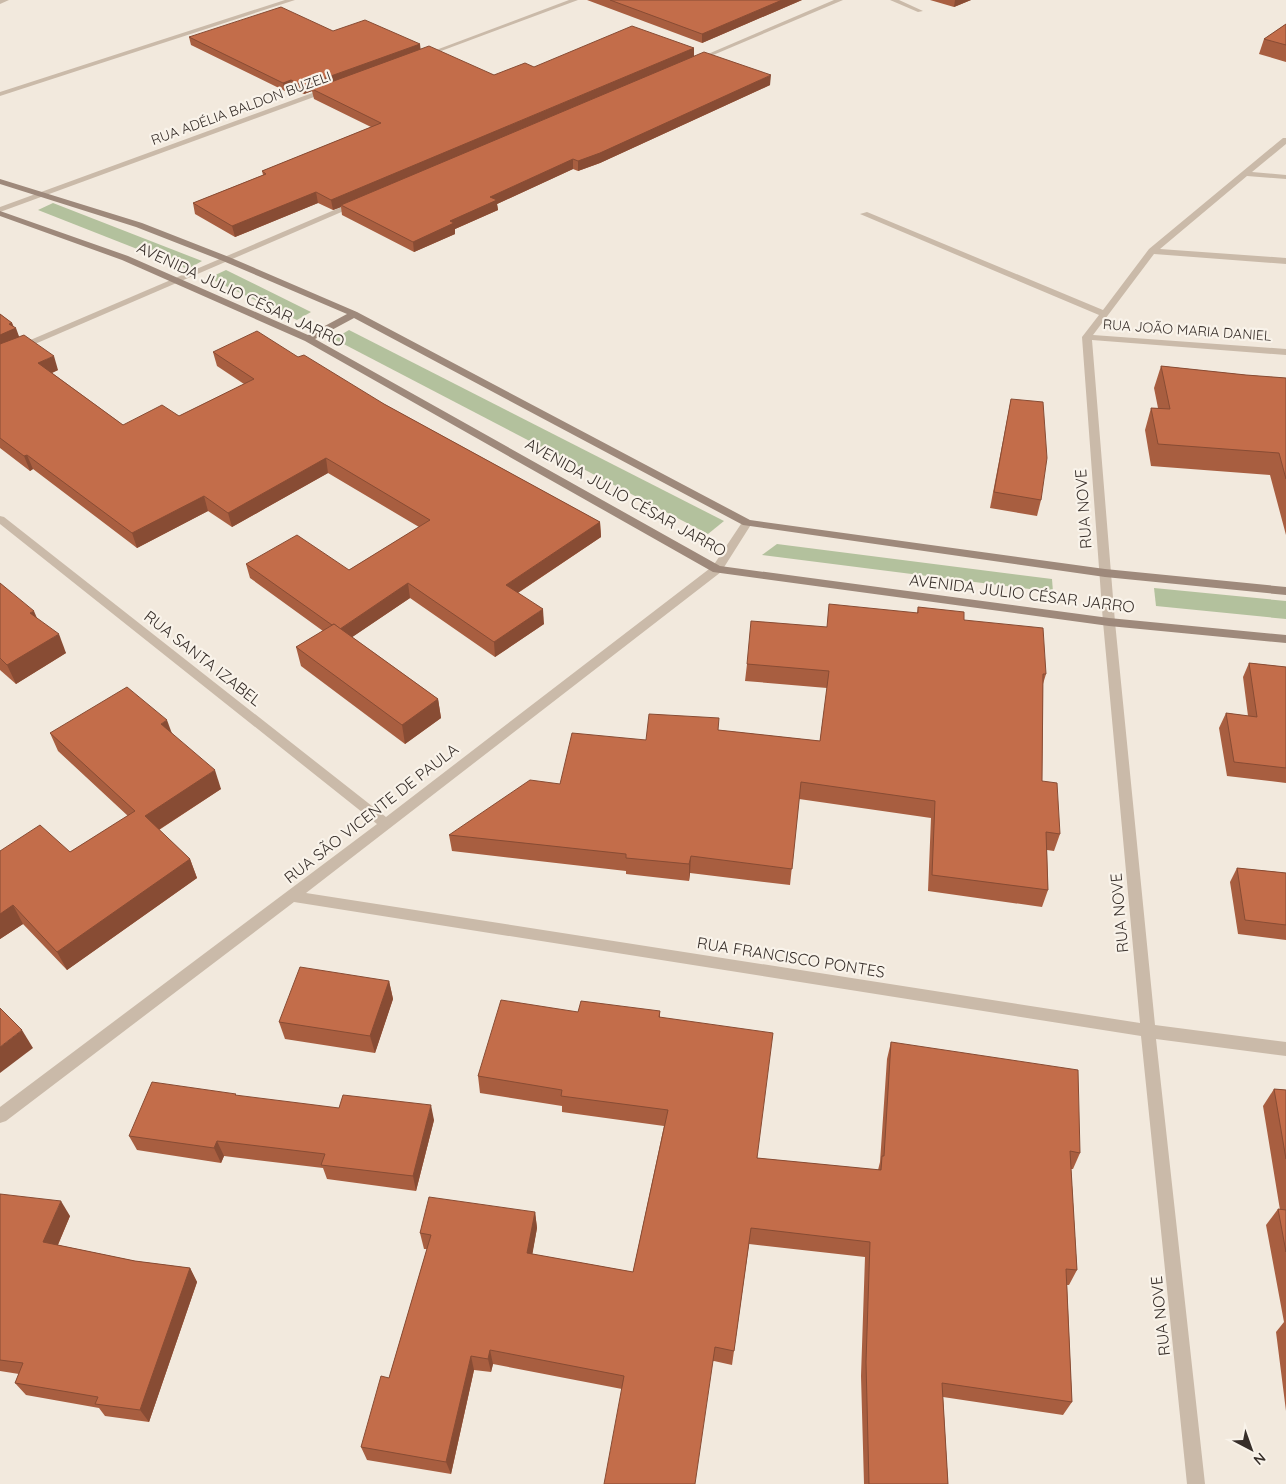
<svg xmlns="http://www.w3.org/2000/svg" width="1286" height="1484" viewBox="0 0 1286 1484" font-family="Quicksand,sans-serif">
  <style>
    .green { fill: #b3c19d }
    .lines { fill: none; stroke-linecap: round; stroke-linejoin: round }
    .street { fill: #cabaa9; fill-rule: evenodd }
    .secondary { fill: #9e897b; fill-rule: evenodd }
    .wall { fill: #a85e40 }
    .shaded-wall { fill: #884c34 }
    .building { fill: #c36d4a; stroke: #884c34 }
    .labels { text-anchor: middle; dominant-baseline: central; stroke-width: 4.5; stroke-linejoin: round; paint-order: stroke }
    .far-street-label { font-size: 14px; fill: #372e29; stroke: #f9f3ea }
    .street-label { font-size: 16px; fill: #372e29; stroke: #f9f3ea }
  </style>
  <rect width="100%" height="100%" fill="#f2e9dd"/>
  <g class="green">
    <path d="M53 203 202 261 188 269 38 210Z"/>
    <path d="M226 270 311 312 297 320 209 278Z"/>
    <path d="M349 330 724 521 708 534 334 339Z"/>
    <path d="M777 544 1052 579 1053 592 762 555Z"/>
    <path d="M1154 588 1286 601V619L1156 606Z"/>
  </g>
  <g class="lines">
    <g class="street">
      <path d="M0 0H9L0 4Z"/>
      <path d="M285 0H295L0 96V92Z"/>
      <path d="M569 0H578L425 57 420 56Z"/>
      <path d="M834 0H843L699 61 694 60Z"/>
      <path d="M890 0H899L923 11 918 12Z"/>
      <path d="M326 88 333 90 0 212V207Z"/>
      <path d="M1283 138H1286V144L1252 172 1286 175V179L1247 176 1160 249 1286 258V264L1154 254 1093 335 1286 349V355L1092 340 1115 622 1155 1025 1286 1042V1056L1156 1039 1205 1484H1187L1141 1036 294 902 6 1121 0 1123V1107L377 824 0 524V516L4 517 386 817 713 566 743 521H751L752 523 721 572 306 893 1140 1023 1103 622 1082 337 1099 315 860 214 867 212 1103 310 1149 249Z"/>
      <path d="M353 202 360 204 0 359V353Z"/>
    </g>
    <path class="secondary" d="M0 179 142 223 229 257 357 312 750 520 1105 569 1286 587V595L1105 577 743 525 354 318 315 339 720 566 1109 618 1286 635V643L1109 626 713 572 305 341 122 260 0 216V211L128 256 308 335 347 314 223 261 136 227 0 184Z"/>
  </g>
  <g class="wall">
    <path d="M587 0H802L702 43Z"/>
    <path d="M930 0H971L954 7Z"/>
    <path d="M1286 24V62L1259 54 1264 39Z"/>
    <path d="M333 31 420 44V50L494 75 534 67 694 48V56L770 85 600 163 578 171 573 169 497 204 498 210 455 229V234L414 252 342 215 341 207 333 210 318 203 235 237 195 214 193 203 263 175 262 171 371 127 314 99 312 91 304 94 293 89 285 91 191 45 189 37Z"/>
    <path d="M0 314 12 323 19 337 58 370 52 373 123 425 179 416 244 384 217 366 213 352 298 357 600 522 601 537 518 593 544 624 495 657 410 598 352 637 438 699 441 718 405 744 301 666 296 647 323 631 250 578 246 564 349 570 419 527 328 473 232 527 208 511 137 548 33 469 30 471 0 448Z"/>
    <path d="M1161 366 1246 375 1286 378V535L1270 475 1151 466 1145 430 1151 408H1158L1154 388Z"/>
    <path d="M1011 399 1041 500 1037 516 990 508Z"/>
    <path d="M0 583 37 618 66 653 16 684 0 670Z"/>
    <path d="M918 607 964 620 1046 674 1043 684 1042 781 1060 834 1054 851 1047 850 1048 890 1042 907 928 891 931 818 799 799 790 885 690 873 689 881 626 874V871L452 851 449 835 560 784 646 740 718 730 820 741 827 688 745 681 747 664 826 627 917 613Z"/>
    <path d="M1249 663 1286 667V783L1227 776 1219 728 1226 713 1248 716 1243 677Z"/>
    <path d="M171 732 221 789 159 830 190 859 197 878 67 970 23 924 0 939V851L70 852 128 816 58 751 50 733Z"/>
    <path d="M1237 868 1286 873V940L1238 934 1230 882Z"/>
    <path d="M389 981 393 999 375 1053 285 1039 279 1022Z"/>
    <path d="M660 1011V1017L757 1158 878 1170 880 1162 887 1059 891 1042 1080 1153 1073 1169H1071L1077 1270 1069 1285H1067L1072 1402 1063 1415 943 1397 948 1484H864L861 1376 865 1257 749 1244 732 1365 714 1361 622 1389 493 1364 491 1372 474 1370 451 1474 367 1460 361 1447 389 1378 427 1249H424L420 1233 535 1212 537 1228 532 1254 633 1272 664 1126 562 1112V1106L480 1093 478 1076 578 1012Z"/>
    <path d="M1274 1089 1286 1090V1411L1276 1332 1284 1322 1266 1225 1278 1209 1280 1210 1263 1106Z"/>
    <path d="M237 1096 434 1120 416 1191 327 1179 323 1168 224 1156 221 1163 137 1150 129 1136Z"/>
    <path d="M0 1194 70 1216 58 1245 135 1261 190 1268 197 1282 149 1422 105 1416 99 1408 26 1395 15 1383 19 1374 0 1371Z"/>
  </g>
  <g class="shaded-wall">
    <path d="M782 0H802L702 43V34Z"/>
    <path d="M955 0H971L954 7Z"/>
    <path d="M420 44 421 52 312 89V91L304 94 303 86Z"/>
    <path d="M694 48V58L341 205V207L333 210 331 200Z"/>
    <path d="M771 75 770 85 600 163 578 171V161Z"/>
    <path d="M291 80 293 89 285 91 283 83Z"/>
    <path d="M573 159V169L497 204 498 210 455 229V234L414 252 413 242 490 197Z"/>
    <path d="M316 192 318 203 235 237 232 226Z"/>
    <path d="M12 323 14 329 16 328 21 342 0 351V335L9 324Z"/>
    <path d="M54 356 58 370 43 377 38 363Z"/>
    <path d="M27 455 33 469 30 471 24 456Z"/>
    <path d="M326 458 328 473 232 527 228 513Z"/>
    <path d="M204 496 208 511 137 548 132 533Z"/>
    <path d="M600 522 601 537 507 600 506 585Z"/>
    <path d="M408 583 410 598 342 644 339 630Z"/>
    <path d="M543 609 544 624 495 657 494 642Z"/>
    <path d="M34 611 42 630 30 613Z"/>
    <path d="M59 634 66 653 16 684 7 665Z"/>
    <path d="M438 699 441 718 405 744 402 725Z"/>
    <path d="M167 720 174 739 161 724Z"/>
    <path d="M215 770 221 789 152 834 145 816Z"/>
    <path d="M691 856 690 873 689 881V864Z"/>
    <path d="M190 859 197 878 67 970 57 952Z"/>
    <path d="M13 905 23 924 0 939V914Z"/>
    <path d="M389 981 393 999 375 1053 370 1036Z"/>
    <path d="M22 1030 33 1048 0 1073V1047Z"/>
    <path d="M431 1105 434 1120 416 1191 413 1176Z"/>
    <path d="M217 1141 224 1156 221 1163 214 1148Z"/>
    <path d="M61 1201 70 1216 53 1256 43 1242Z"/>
    <path d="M535 1212 537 1228 530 1268 527 1253Z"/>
    <path d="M190 1268 197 1282 149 1422 140 1410Z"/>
    <path d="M490 1350 493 1364 491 1372 488 1359Z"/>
    <path d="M471 1356 474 1370 451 1474 446 1462Z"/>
  </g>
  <g class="building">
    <path d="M610 0H782L702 34Z"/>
    <path d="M281 7 333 31 365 20 420 44 303 86 291 80 283 83 189 37Z"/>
    <path d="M1286 24V45L1264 39Z"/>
    <path d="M632 26 694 48 331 200 316 192 232 226 193 203 266 174 262 171 381 123 312 89 429 46 494 75 525 63 534 67Z"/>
    <path d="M704 52 771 75 600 153 578 161 573 159 490 197 497 200 450 221 454 223 413 242 341 205Z"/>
    <path d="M0 314 12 323 9 324 16 328 0 335Z"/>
    <path d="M257 331 298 357 304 355 384 404 600 522 506 585 543 609 494 642 408 583 340 629 334 624 332 625 246 564 297 535 349 570 430 520 326 458 228 513 204 496 132 533 27 455 24 456 0 438V344L24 335 54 356 38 363 123 425 162 405 179 416 254 379 213 352Z"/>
    <path d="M1161 366 1246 375 1286 378V479L1279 453 1158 444 1151 408 1170 409Z"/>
    <path d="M1011 399 1043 402 1047 458 1041 500 994 492Z"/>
    <path d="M0 583 34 611 30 613 59 634 7 665 0 658Z"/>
    <path d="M829 604 918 613V607L964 612V620L1043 628 1046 674H1043L1042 781 1057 783 1060 834 1046 832 1048 890 932 875 935 801 801 782 792 869 691 856 689 864 626 858V854L449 835 530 780 560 784 572 733 646 740 649 714 719 718 718 730 820 741 829 671 747 664 751 621 827 627Z"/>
    <path d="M334 624 438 699 402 725 296 647Z"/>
    <path d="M1249 663 1286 667V768L1234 762 1226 713 1257 717Z"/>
    <path d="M127 687 167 720 161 724 215 770 145 816 190 859 57 952 13 905 0 914V851L40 825 70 852 135 811 50 733Z"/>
    <path d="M1237 868 1286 873V925L1245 920Z"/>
    <path d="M300 967 389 981 370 1036 279 1022Z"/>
    <path d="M501 1000 578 1012 581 1001 660 1011 659 1017 773 1033 757 1158 881 1170 882 1156H884L891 1042 1078 1070 1080 1153 1070 1151 1077 1270 1066 1269 1072 1402 942 1383 948 1484H869L866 1362 870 1242 751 1228 734 1351 715 1347 695 1484H604L624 1376 490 1350 488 1359 471 1356 446 1462 361 1447 381 1376 389 1378 431 1235 420 1233 429 1197 535 1212 527 1253 633 1272 668 1110 561 1096 562 1090 478 1076Z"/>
    <path d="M0 1008 22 1030 0 1047Z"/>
    <path d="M152 1082 236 1094 235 1095 339 1108 343 1095 431 1105 413 1176 321 1165 325 1154 217 1141 214 1148 129 1136Z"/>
    <path d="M1274 1089 1286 1090V1159Z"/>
    <path d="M0 1194 61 1201 43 1242 135 1261 190 1268 140 1410 95 1404 98 1397 15 1383 23 1363 0 1360Z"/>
    <path d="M1278 1209 1286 1210V1252Z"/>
  </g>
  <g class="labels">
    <g class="far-street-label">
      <text transform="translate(241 108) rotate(-20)">RUA ADÉLIA BALDON BUZELI</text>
      <text transform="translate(1187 330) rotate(4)">RUA JOÃO MARIA DANIEL</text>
    </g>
    <g class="street-label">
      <text transform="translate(241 294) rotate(25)">AVENIDA JULIO CÉSAR JARRO</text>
      <text transform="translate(626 497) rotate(29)">AVENIDA JULIO CÉSAR JARRO</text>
      <text transform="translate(1083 509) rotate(-94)">RUA NOVE</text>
      <text transform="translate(1022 593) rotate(7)">AVENIDA JULIO CÉSAR JARRO</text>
      <text transform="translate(203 658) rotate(38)">RUA SANTA IZABEL</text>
      <text transform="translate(371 813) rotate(-38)">RUA SÃO VICENTE DE PAULA</text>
      <text transform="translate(1119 913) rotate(-95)">RUA NOVE</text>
      <text transform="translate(791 957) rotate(9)">RUA FRANCISCO PONTES</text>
      <text transform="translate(1160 1316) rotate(-96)">RUA NOVE</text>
    </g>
  </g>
  <g transform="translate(1251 1449) rotate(139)" stroke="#f9f3ea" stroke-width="4" paint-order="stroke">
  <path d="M0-4L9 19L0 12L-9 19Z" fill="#372e29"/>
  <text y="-8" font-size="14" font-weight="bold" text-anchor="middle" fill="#372e29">N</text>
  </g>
</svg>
